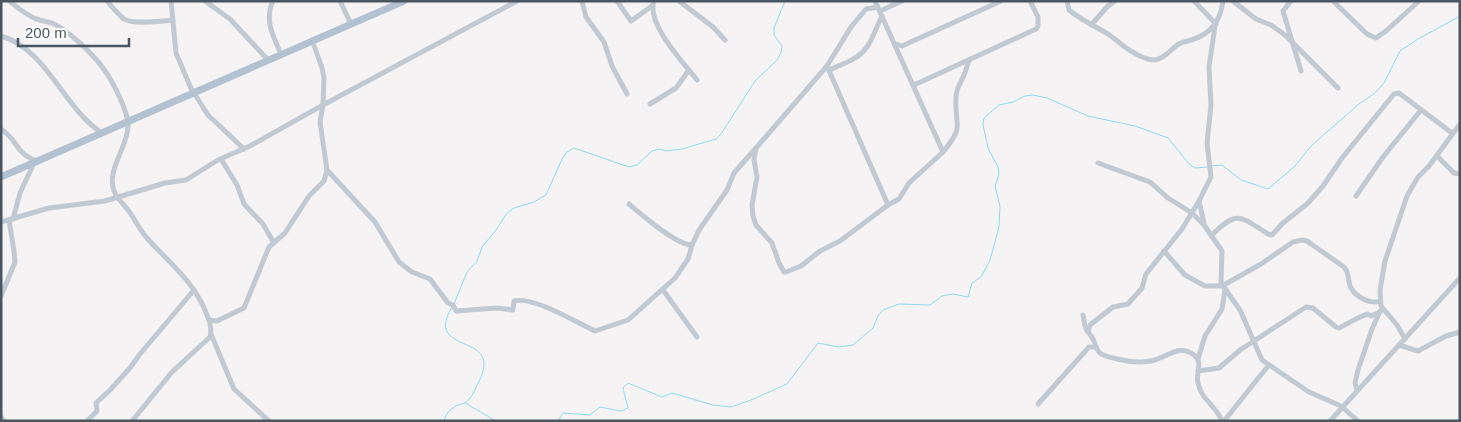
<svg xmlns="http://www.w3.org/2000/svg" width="1461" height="422" viewBox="0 0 1461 422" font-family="Arial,sans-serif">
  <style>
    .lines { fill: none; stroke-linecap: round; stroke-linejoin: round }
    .stream { stroke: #90daee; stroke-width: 1 }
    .minor { stroke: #c1cad2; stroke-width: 5 }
    .major { stroke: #b3c2d1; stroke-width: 7 }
  </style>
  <rect width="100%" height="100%" fill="#f5f3f3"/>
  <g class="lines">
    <g class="stream">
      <path d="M1211 166 1222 165 1241 180 1268 189 1294 167 1311 146 1359 104 1375 93 1384 83 1400 51 1418 39 1460 16"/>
      <path d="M454 304 467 272 477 261 482 247 496 230 507 213 514 208 534 202 546 195 562 159 567 152 574 148 629 167 637 165 652 151 659 149 666 151 682 149 716 139 721 134 755 81 777 60 781 53 782 46 774 35V28L785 1"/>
      <path d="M452 307C423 355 500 332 481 377 476 387 473 397 465 403"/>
      <path d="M444 421C446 411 455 405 465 403L496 421"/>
      <path d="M558 421 563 413 590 415 600 407 621 411 628 408 623 388 628 383 662 397 672 393 713 405 731 407 751 400 787 384 818 343 839 347 853 345 873 328 878 316 883 310 899 304 930 305 942 296 953 294 968 297 972 283 981 277 990 260 999 227 1000 206 995 186 999 174 998 167 988 148 983 125 984 118 999 105 1013 102 1025 96 1033 95 1047 98 1088 116 1135 126 1168 138 1189 164 1195 168 1207 167"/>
    </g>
    <g class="minor">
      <path d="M9 1C17 7 25 14 34 18 40 21 46 21 52 23 68 30 93 54 103 68 112 80 129 112 128 127 127 150 101 176 118 198 121 202 125 206 128 210 135 219 139 229 147 238 169 263 195 282 207 315 210 322 212 330 210 337L172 372 132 421"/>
      <path d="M107 1C112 7 118 14 124 19 133 25 162 21 173 20"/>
      <path d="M171 1 176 53 193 93"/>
      <path d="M205 1 230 19 268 60"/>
      <path d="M273 1C264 20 273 36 281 54"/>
      <path d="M340 1 351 24"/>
      <path d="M582 1 586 17 604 42 612 66 627 94"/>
      <path d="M617 1 631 21 652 6"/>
      <path d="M654 1C646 24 684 63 697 80"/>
      <path d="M679 1 713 27 725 40"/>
      <path d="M875 1 943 152 909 183 899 199 888 205 827 66 851 27 866 9 878 7"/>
      <path d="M1067 1 1069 10C1081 20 1095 26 1108 34 1118 41 1128 51 1140 56 1144 58 1150 60 1155 60 1168 58 1173 44 1184 42 1207 37 1220 25 1223 1"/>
      <path d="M1194 1 1216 24"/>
      <path d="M1233 1 1256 19 1271 25 1285 35 1338 88"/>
      <path d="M1291 1 1283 11 1301 71"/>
      <path d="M1333 1 1367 34 1376 38 1386 31 1419 1"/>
      <path d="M880 11 902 1"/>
      <path d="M1091 25 1108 6 1115 1"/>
      <path d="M1 36C47 49 63 108 102 133"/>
      <path d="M312 40 322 68 324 78 323 105 517 1"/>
      <path d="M896 44 902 46 1001 1"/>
      <path d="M827 66 756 148 754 160 757 177 752 205 753 216 756 225 772 243 779 263 784 272H786L801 266 820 251 840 241 888 205"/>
      <path d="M829 70C838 66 847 63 855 58 871 49 874 31 882 16"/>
      <path d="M914 85 1036 29 1038 26V17L1030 1"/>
      <path d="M194 93 208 115 244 149"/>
      <path d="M650 104 676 88 689 70"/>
      <path d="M323 105 320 122 327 170 375 222 399 262 412 272 430 279 448 303 453 305 456 311 497 308 513 310 514 301C534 296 575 322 595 331L628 320 675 278 688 259 692 245 699 230 727 190 734 173 756 148"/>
      <path d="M1 129C18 140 16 155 38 161"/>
      <path d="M943 152C966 124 954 128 956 97 956 88 961 83 964 75 966 71 967 65 969 60"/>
      <path d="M1437 156 1454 173 1460 174"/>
      <path d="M221 159 237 185 244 204 263 224 274 243"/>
      <path d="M1098 163 1150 182 1168 198 1192 213 1204 225 1222 251 1221 283 1240 310 1262 360 1309 392 1341 406 1358 421"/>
      <path d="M1356 196 1383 157 1421 110"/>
      <path d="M629 204C642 215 676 245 692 245"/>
      <path d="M13 219 20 193 34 163"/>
      <path d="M1 222 49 208 105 201 165 183 186 180 218 160 250 146 323 105"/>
      <path d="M1204 223 1199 201 1211 177 1207 143 1211 105 1209 67 1215 26"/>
      <path d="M1212 235C1237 210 1240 216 1268 234L1272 235 1283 223 1307 204 1323 186 1342 158 1394 94 1399 93 1452 133"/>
      <path d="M1164 251 1185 275 1205 286H1222L1261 264 1293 242 1302 240 1307 241 1344 267C1349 272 1348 279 1350 286 1354 296 1370 305 1380 301"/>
      <path d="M663 290 697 337"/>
      <path d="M1 296 15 262 14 251 9 220"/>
      <path d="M1083 315C1084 319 1084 322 1085 326 1086 331 1091 335 1093 339 1095 343 1096 349 1100 353 1104 357 1112 357 1117 359 1129 362 1139 363 1151 361 1167 358 1179 343 1194 355 1204 363 1195 373 1198 383 1202 401 1215 404 1222 421"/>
      <path d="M209 320 217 321 244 308 269 247 285 233 309 196 324 181 327 170"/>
      <path d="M1088 332 1090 325 1113 307 1128 304 1142 288 1146 274 1182 229 1199 201"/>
      <path d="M211 334 234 389 269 421"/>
      <path d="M1405 339 1397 325 1381 306 1380 290 1385 261 1407 196 1418 177 1429 166 1460 124"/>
      <path d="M1399 345 1418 351 1446 336 1460 332"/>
      <path d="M1198 359 1205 336 1222 309 1225 290"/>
      <path d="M1198 371 1219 368 1240 350 1306 307 1313 308 1336 327 1339 328C1348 324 1359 316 1368 314L1371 316 1380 312"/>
      <path d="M1357 390 1355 383 1358 370 1372 329 1380 311"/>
      <path d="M1038 404 1089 347H1096"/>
      <path d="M1 417 4 421"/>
      <path d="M87 421 97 411 96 403 110 390 130 368 140 354 194 290"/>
      <path d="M1224 421 1268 366"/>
      <path d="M1330 421 1460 278"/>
    </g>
    <path class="major" d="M1 177 404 1"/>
  </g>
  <rect width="1461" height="422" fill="none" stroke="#4a5661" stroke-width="5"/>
  <path d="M18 38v8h111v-8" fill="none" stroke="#4a5661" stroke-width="2.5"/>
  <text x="25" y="38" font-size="15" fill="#4a5661" stroke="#ffffff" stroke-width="4" paint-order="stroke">200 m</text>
</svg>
